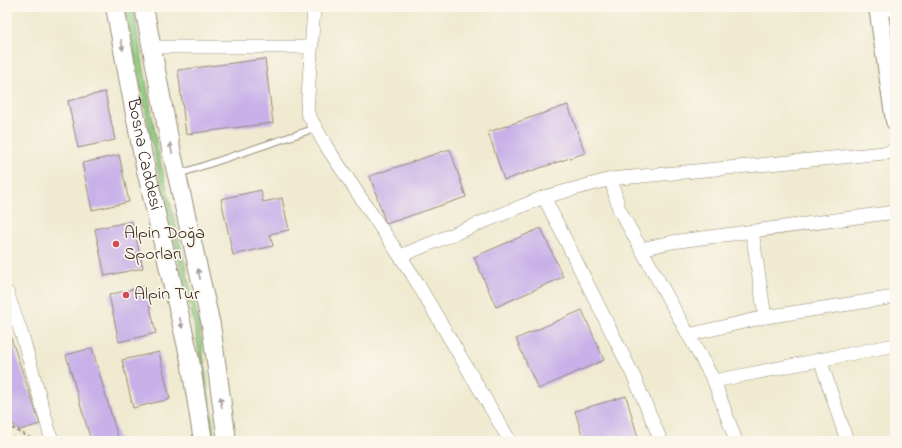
<svg xmlns="http://www.w3.org/2000/svg" width="902" height="448" viewBox="0 0 902 448" font-family="'Indie Flower',sans-serif">
  <style>
    .green { fill: #94d186; stroke: #687e52 }
    .building { fill: #c8b0e8 }
    .lines { fill: none; stroke-linecap: round; stroke-linejoin: round }
    .service-casing { stroke: #958a77; stroke-width: 8 }
    .minor-casing { stroke: #958a77; stroke-width: 14 }
    .secondary-casing { stroke: #958a77; stroke-width: 20 }
    .path { stroke: #958a77; stroke-width: 2.5; stroke-dasharray: 3 3; stroke-linecap: butt }
    .service { stroke: #fff; stroke-width: 6 }
    .minor { stroke: #fff; stroke-width: 13 }
    .secondary { stroke: #fff; stroke-width: 18 }
    .oneway { fill: #a79f9a }
    .poi-dot { fill: #d1495b; stroke: #fbf7ec; stroke-width: 1.5 }
    .labels { text-anchor: middle; dominant-baseline: central; stroke-width: 3.5; stroke-linejoin: round; paint-order: stroke }
    .street-label { font-size: 18px; fill: #3b2a1e; stroke: #fbf7ec }
    .poi-label { font-size: 18px; fill: #3b2a1e; stroke: #fbf7ec; text-anchor: start }
  </style>
  <rect width="100%" height="100%" fill="#fbf7ec"/>
  <filter id="ink" filterUnits="userSpaceOnUse"><feTurbulence type="fractalNoise" baseFrequency=".025" numOctaves="2"/><feDisplacementMap in="SourceGraphic" scale="8" xChannelSelector="R" yChannelSelector="G"/><feConvolveMatrix kernelMatrix="1 2 1 2 8 2 1 2 1" color-interpolation-filters="sRGB"/></filter>
  <filter id="wash" filterUnits="userSpaceOnUse"><feTurbulence type="fractalNoise" baseFrequency=".012" numOctaves="4" result="noise"/><feDisplacementMap in="SourceGraphic" scale="16" xChannelSelector="R" yChannelSelector="G"/><feGaussianBlur stdDeviation="0.9" result="paint"/><feColorMatrix in="noise" values="0 0 0 0 0 0 0 0 0 0 0 0 0 0 0 0 0 1.4 0 .05"/><feComposite in="paint" operator="in"/></filter>
  <g filter="url(#wash)">
    <rect width="100%" height="100%" fill="#efead0"/>
    <path class="green" d="M125 7H133L158 151 199 324 215 441H213L195 328 154 153Z"/>
    <g id="blocks">
      <g class="building">
        <path d="M265 59 273 123 186 134 178 70Z"/>
        <path d="M105 92 115 140 78 148 68 101Z"/>
        <path d="M568 105 585 153 504 180 488 132Z"/>
        <path d="M450 149 466 197 386 224 370 176Z"/>
        <path d="M119 155 129 202 92 210 82 163Z"/>
        <path d="M261 190 263 202 282 198 289 230 270 234 273 246 233 255 221 199Z"/>
        <path d="M132 221 143 268 105 276 95 229Z"/>
        <path d="M541 228 563 277 496 307 474 257Z"/>
        <path d="M145 286 156 333 119 342 109 295Z"/>
        <path d="M582 310 604 360 538 389 516 339Z"/>
        <path d="M7 326 40 424 20 430 7 419Z"/>
        <path d="M92 348 119 441H91L66 355Z"/>
        <path d="M159 352 170 399 133 408 122 360Z"/>
        <path d="M626 396 639 441H584L575 411Z"/>
      </g>
    </g>
  </g>
  <g filter="url(#ink)">
    <use href="#blocks" fill-opacity="0" stroke="#958a77" stroke-width="1"/>
    <g class="lines">
      <defs>
        <path id="service" d="M179 174 316 128"/>
        <g id="minor">
          <path d="M314 7 307 112 326 146 412 274 510 441"/>
          <path d="M150 47H311"/>
          <path d="M611 179 619 209 714 381 736 441"/>
          <path d="M544 197 634 377 661 441"/>
          <path d="M752 231 765 317"/>
          <path d="M641 249 672 242 895 212"/>
          <path d="M400 256 544 197 611 179 895 152"/>
          <path d="M7 292 23 338 52 441"/>
          <path d="M688 335 765 317 895 297"/>
          <path d="M820 359 847 441"/>
          <path d="M714 381 895 345"/>
        </g>
        <g id="secondary">
          <path id="s1" d="M115 7 143 157 190 360 203 441"/>
          <path d="M144 7 171 149 211 325 227 441"/>
          <path d="M878 7 895 121"/>
          <path d="M895 7V9"/>
        </g>
      </defs>
      <use href="#service" class="service-casing"/>
      <use href="#minor" class="minor-casing"/>
      <use href="#secondary" class="secondary-casing"/>
      <g class="path">
        <path d="M7 425 35 441"/>
        <path d="M7 434 18 441"/>
      </g>
      <use href="#service" class="service"/>
      <use href="#minor" class="minor"/>
      <use href="#secondary" class="secondary"/>
    </g>
    <defs><path id="oneway-solid" d="M-6-.8H1V-3.2L6.5 0L1 3.2V.8H-6Z"/></defs>
    <g class="oneway">
      <use href="#oneway-solid" transform="translate(122 45) rotate(80)"/>
      <use href="#oneway-solid" transform="translate(171 148) rotate(-102)"/>
      <use href="#oneway-solid" transform="translate(199 274) rotate(-103)"/>
      <use href="#oneway-solid" transform="translate(181 323) rotate(77)"/>
      <use href="#oneway-solid" transform="translate(221 402) rotate(-98)"/>
    </g>
  </g>
  <g class="poi-dot">
    <circle cx="116" cy="244" r="4"/>
    <circle cx="126" cy="295" r="4"/>
  </g>
  <g class="labels">
    <g class="street-label">
      <text stroke="none"><textPath href="#s1" startOffset="150">Bosna Caddesi</textPath></text>
    </g>
    <g class="poi-label">
      <text x="124" y="234">Alpin Doğa<tspan x="124" dy="21">Sporları</tspan></text>
      <text x="134" y="295">Alpin Tur</text>
    </g>
  </g>
  <rect width="902" height="448" fill="none" stroke="#fbf7ec" stroke-width="24"/>
</svg>
